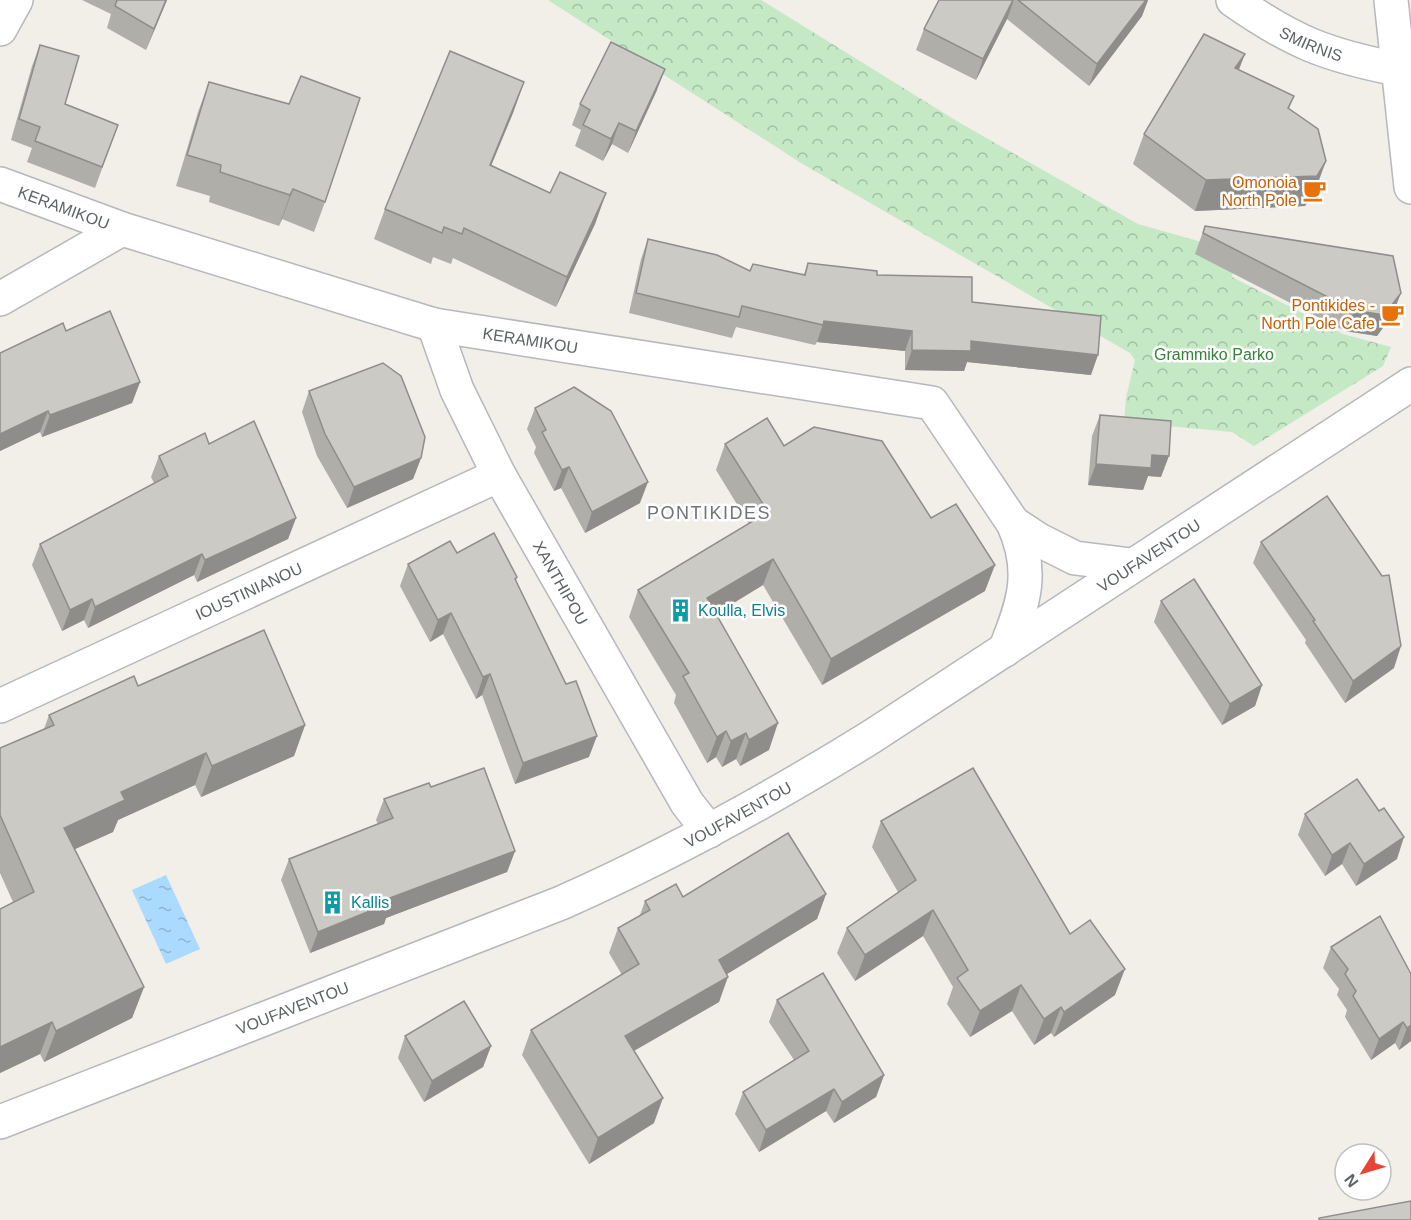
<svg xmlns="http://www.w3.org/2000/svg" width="1411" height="1220" viewBox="0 0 1411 1220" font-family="Arial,sans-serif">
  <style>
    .park { fill: url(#park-crowns) }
    .water { fill: url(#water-ripples) }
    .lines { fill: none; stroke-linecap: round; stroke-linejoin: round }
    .minor-casing { stroke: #b5b8bc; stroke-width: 36 }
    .tertiary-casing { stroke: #b5b8bc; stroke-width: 36 }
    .minor { stroke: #fff; stroke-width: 33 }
    .tertiary { stroke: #fff; stroke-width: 33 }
    .wall { fill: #afaea9 }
    .shaded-wall { fill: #8f8d8a }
    .building { fill: #cccac5; stroke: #8f8d8a; stroke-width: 1.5 }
    .labels { text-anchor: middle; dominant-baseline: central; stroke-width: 5; stroke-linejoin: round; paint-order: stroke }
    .street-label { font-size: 16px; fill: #5f6368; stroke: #fff }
    .food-label { font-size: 16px; fill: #c56008; stroke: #fff; text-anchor: end }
    .park-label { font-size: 16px; fill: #348238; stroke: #fff }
    .culture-label { font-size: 16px; fill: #0d838f; stroke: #fff; text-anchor: start }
    .neighbourhood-label { font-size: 18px; letter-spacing: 1.5px; fill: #70757a; stroke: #fff }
  </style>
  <defs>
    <pattern id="park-crowns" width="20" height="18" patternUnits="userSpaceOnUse" patternTransform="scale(1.5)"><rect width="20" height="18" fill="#c5e8c5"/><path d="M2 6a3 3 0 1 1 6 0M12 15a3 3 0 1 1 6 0" fill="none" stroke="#a3c0a4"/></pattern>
    <pattern id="water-ripples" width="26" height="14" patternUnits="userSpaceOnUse" patternTransform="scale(1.5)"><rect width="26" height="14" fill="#aadaff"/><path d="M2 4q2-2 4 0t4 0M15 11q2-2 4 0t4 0" fill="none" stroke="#8eb4d2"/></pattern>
  </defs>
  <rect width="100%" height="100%" fill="#f1efe8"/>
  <path class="park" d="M548 0H761L960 123 1138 224 1237 252 1232 277 1343 334 1391 347 1383 366 1254 446 1232 432 1124 422 1126 398 1135 360 1130 353 801 163Z"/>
  <path class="water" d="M166 875 200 949 166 964 132 890Z"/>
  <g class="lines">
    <defs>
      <g id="minor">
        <path id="s1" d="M1233 0C1293 42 1326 55 1397 69"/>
        <path d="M0 29 16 0"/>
        <path id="s2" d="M0 184 122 229 434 325 932 403 1013 523C1035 571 1024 603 1005 650"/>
        <path d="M0 299 122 229"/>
        <path id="s3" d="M434 325 457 390 499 475 687 803 709 831"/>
        <path d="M1013 523 1039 540 1075 558 1131 565"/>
        <path id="s4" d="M0 706 499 475"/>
        <path id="s5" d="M0 1122 561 903C669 855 771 799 871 737L1411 384"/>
      </g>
      <path id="tertiary" d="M1391 0 1411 187"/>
    </defs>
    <use href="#minor" class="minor-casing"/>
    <use href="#tertiary" class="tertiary-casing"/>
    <use href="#minor" class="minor"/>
    <use href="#tertiary" class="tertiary"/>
  </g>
  <g class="wall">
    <path d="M82 0H167L146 50 107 28 111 14Z"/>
    <path d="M939 0H1148L1142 16 1089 86 1007 19 976 80 916 50 924 29Z"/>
    <path d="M40 45 65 104 118 125 95 188 27 162 32 148 11 140 32 66Z"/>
    <path d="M1239 70 1294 96 1289 109 1315 191 1305 206 1195 211 1133 164 1144 134Z"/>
    <path d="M209 82 325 202 314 232 282 219 279 226 209 202 210 196 176 186 198 112Z"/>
    <path d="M524 82 513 113 491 165 550 193H606L595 224 556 307 453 258 451 264 433 257 431 264 374 239 385 209Z"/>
    <path d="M657 90 628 153 612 144 603 161 575 146 581 130 572 125 580 104Z"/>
    <path d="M1205 226 1393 314 1377 336 1345 331 1195 254Z"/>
    <path d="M648 239 750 271 804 275 808 263 877 275 972 302 1091 375 967 362 964 371 905 370V351L817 342 815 345 736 327 732 338 629 313 641 259Z"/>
    <path d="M66 331 140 382 132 403 42 437 40 432 0 451V353Z"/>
    <path d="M309 391 421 458 413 479 347 508 317 456 302 412Z"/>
    <path d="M535 408 640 503 585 533 561 488 554 491 534 453 536 447 527 429Z"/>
    <path d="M1100 415 1161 477 1148 476 1143 490 1088 485 1092 436Z"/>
    <path d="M209 444 296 518 288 539 197 582 194 575 88 628 84 620 62 631 32 565 40 544 154 483 151 477 159 456Z"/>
    <path d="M725 444 784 446 931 518 985 591 822 685 763 585 716 614 769 750 740 766 736 759 722 767 716 757 707 763 674 703 676 695 629 617 638 590 749 524 716 470Z"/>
    <path d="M1261 542 1394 668 1345 703 1305 643 1306 640 1253 563Z"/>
    <path d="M457 553 517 577 516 581 589 757 515 784 482 695 476 699 443 634 430 642 400 586 408 564Z"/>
    <path d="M1161 601 1262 685 1255 706 1222 725 1154 622Z"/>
    <path d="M138 686 305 725 294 756 201 797 195 785 118 820 113 832 75 849 144 987 132 1018 44 1062 40 1054 0 1073V909L13 902 0 873V748L44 729 49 715Z"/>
    <path d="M431 787 515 851 507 872 386 918 384 924 310 953 281 880 289 859 378 824 376 820 384 799Z"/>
    <path d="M1305 814 1397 859 1356 886 1342 864 1325 876 1298 835Z"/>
    <path d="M881 821 1070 934 1115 995 1054 1037 1051 1033 1034 1045 1012 1011 970 1037 947 1004 953 987 923 936 855 981 837 953 847 928 898 892 872 847Z"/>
    <path d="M826 894 817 919 727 974 719 1002 634 1051 654 1123 589 1164 522 1055 531 1030 622 975 609 953 618 928 640 915 645 901 683 897Z"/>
    <path d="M1380 916 1411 1041 1399 1050 1395 1043 1371 1060 1345 1017 1347 1010 1337 995 1339 989 1323 968 1331 947Z"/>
    <path d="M777 1000 884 1075 876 1097 834 1123 826 1111 759 1152 735 1114 743 1092 794 1060 769 1022Z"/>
    <path d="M405 1036 491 1046 483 1067 424 1102 398 1058Z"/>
  </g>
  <g class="shaded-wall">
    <path d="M166 0H167L146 50 154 29Z"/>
    <path d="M1014 0 1007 19 976 80 983 59Z"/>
    <path d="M1146 0H1148L1142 16 1089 86 1097 64Z"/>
    <path d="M1245 54 1233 85 1235 68Z"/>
    <path d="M665 69 657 90 628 153 636 131Z"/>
    <path d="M524 82 513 113 479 195 490 165Z"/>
    <path d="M619 123 612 144 603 161 611 139Z"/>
    <path d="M1326 161 1315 191 1305 206 1195 211 1206 180Z"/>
    <path d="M293 189 282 219 279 226 290 195Z"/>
    <path d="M606 193 595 224 556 307 567 277Z"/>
    <path d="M1401 293 1393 314 1377 336 1345 331 1353 310Z"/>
    <path d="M824 321 912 331 905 351 817 342Z"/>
    <path d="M971 341 1098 355 1091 375 967 362 964 371 905 370 912 350Z"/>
    <path d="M140 382 132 403 42 437 50 415Z"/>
    <path d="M48 411 40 432 0 451V434Z"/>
    <path d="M1152 455 1169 456 1161 477 1148 476 1143 490 1088 485 1096 464Z"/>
    <path d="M421 458 413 479 347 508 354 487Z"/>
    <path d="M569 467 561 488 554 491 562 470Z"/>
    <path d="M648 482 640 503 585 533 592 512Z"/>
    <path d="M296 518 288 539 197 582 205 560Z"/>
    <path d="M202 554 194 575 88 628 95 607Z"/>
    <path d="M773 559 763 585 697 625 707 598Z"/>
    <path d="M995 565 985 591 822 685 831 659Z"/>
    <path d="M92 599 84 620 62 631 70 610Z"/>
    <path d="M451 613 443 634 430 642 438 620Z"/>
    <path d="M1401 646 1394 668 1345 703 1353 681Z"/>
    <path d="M490 674 482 695 476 699 483 677Z"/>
    <path d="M1262 685 1255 706 1222 725 1230 704Z"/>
    <path d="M778 723 769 750 740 766 749 740Z"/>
    <path d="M305 725 294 756 201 797 212 766Z"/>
    <path d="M726 731 716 757 707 763 717 737Z"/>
    <path d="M746 733 736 759 722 767 731 741Z"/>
    <path d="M597 736 589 757 515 784 523 763Z"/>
    <path d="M206 753 195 785 118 820 113 832 53 859 64 828 121 792Z"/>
    <path d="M1404 837 1397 859 1356 886 1364 864Z"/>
    <path d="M1350 843 1342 864 1325 876 1332 855Z"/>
    <path d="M515 851 507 872 386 918 384 924 310 953 318 932 390 898Z"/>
    <path d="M826 894 817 919 709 985 719 960Z"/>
    <path d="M933 910 923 936 855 981 865 955Z"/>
    <path d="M1125 969 1115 995 1054 1037 1064 1012Z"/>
    <path d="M728 977 719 1002 616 1061 625 1036Z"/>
    <path d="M1021 985 1012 1011 970 1037 980 1011Z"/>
    <path d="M144 987 132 1018 44 1062 56 1031Z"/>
    <path d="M1061 1007 1051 1033 1034 1045 1044 1019Z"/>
    <path d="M52 1022 40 1054 0 1073V1047Z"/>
    <path d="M1403 1022 1395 1043 1371 1060 1379 1039Z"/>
    <path d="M1411 1025V1041L1399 1050 1407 1028Z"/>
    <path d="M491 1046 483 1067 424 1102 432 1081Z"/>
    <path d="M884 1075 876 1097 834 1123 842 1102Z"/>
    <path d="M834 1089 826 1111 759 1152 766 1130Z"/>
    <path d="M663 1098 654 1123 589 1164 598 1138Z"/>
  </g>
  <g class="building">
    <path d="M117 0H166L154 29 115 6Z"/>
    <path d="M939 0H1013L983 59 924 29Z"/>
    <path d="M1018 0H1146L1097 64Z"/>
    <path d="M1204 34 1245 54 1235 68 1294 96 1288 108 1318 129 1326 161 1317 176 1206 180 1144 134Z"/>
    <path d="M611 42 665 69 636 131 619 123 611 139 583 125 590 110 580 104Z"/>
    <path d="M40 45 79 56 65 104 118 125 102 167 35 141 40 127 19 119Z"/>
    <path d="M450 51 524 82 490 165 550 193 560 172 606 193 567 277 464 228 462 234 444 227 442 233 385 209Z"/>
    <path d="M301 76 360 98 325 202 293 189 290 195 220 172 221 165 187 155 209 82 289 104Z"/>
    <path d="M1205 226 1393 256 1401 293 1384 315 1353 310 1203 233Z"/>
    <path d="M648 239 717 255 750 271 753 264 805 275 808 263 877 271V275L972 277V302L1101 316 1098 355 971 341V351L912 350V331L824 321 823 325 742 306 739 317 636 293Z"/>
    <path d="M110 311 140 382 50 415 48 411 0 434V353L63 323 66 331Z"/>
    <path d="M383 363 401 376 425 437 421 458 354 487 325 434 309 391Z"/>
    <path d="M574 387 611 411 648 482 592 512 569 467 562 470 542 432 546 430 535 408Z"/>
    <path d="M1100 415 1171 421 1169 456 1152 455 1151 468 1096 464Z"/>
    <path d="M767 418 784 446 814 427 882 441 931 518 956 504 995 565 831 659 773 559 707 598 778 723 749 740 746 733 731 741 726 731 717 737 683 676 689 673 638 590 768 512 725 444Z"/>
    <path d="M254 421 296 518 205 560 202 554 95 607 92 599 70 610 40 544 168 476 159 456 205 433 209 444Z"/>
    <path d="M1327 496 1382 576 1389 575 1401 646 1353 681 1313 621 1315 620 1261 542Z"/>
    <path d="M494 533 517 577 515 579 566 684 576 681 597 736 523 763 490 674 483 677 451 613 438 620 408 564 450 541 457 553Z"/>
    <path d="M1194 579 1262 685 1230 704 1161 601Z"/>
    <path d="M264 630 305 725 212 766 206 753 121 792 125 800 64 828 144 987 56 1031 52 1022 0 1047V909L34 892 0 815V748L54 725 49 715 134 676 138 686Z"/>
    <path d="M484 768 515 851 390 898 392 902 318 932 289 859 393 818 384 799 429 783 431 787Z"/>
    <path d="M973 768 1070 934 1090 920 1125 969 1064 1012 1061 1007 1044 1019 1021 985 980 1011 957 978 968 970 933 910 865 955 847 928 916 880 881 821Z"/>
    <path d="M1357 779 1379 811 1384 808 1404 837 1364 864 1350 843 1332 855 1305 814Z"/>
    <path d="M788 833 826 894 719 960 728 977 625 1036 663 1098 598 1138 531 1030 639 964 618 928 650 910 645 901 676 884 683 897Z"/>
    <path d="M1380 916 1411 974V1025L1407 1028 1403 1022 1379 1039 1353 996 1356 991 1345 974 1348 969 1331 947Z"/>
    <path d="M823 973 884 1075 842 1102 834 1089 766 1130 743 1092 809 1051 777 1000Z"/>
    <path d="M464 1001 491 1046 432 1081 405 1036Z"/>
    <path d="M1411 1201V1220H1319V1218Z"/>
  </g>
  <defs>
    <symbol id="cafe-bare" viewBox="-9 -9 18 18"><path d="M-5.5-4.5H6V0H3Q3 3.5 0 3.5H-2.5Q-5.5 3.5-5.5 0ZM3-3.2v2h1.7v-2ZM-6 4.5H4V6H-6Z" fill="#e8710a" stroke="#fff" stroke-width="2.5" paint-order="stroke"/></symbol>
    <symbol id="building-bare" viewBox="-9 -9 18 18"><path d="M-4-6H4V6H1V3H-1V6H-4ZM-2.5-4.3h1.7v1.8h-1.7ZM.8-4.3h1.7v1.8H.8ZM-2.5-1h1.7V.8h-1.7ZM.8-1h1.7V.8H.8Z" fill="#0f9aa8" stroke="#fff" stroke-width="2.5" paint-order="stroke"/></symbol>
  </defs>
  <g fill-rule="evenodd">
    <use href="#cafe-bare" x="1298" y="174" width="33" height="33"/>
    <use href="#cafe-bare" x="1376" y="298" width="33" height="33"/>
    <use href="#building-bare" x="664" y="594" width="33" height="33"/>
    <use href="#building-bare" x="316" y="886" width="33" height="33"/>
  </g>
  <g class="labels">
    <g class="street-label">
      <text stroke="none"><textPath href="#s1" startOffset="90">SMIRNIS</textPath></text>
      <text stroke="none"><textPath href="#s2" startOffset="68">KERAMIKOU</textPath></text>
      <text stroke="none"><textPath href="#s2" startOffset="554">KERAMIKOU</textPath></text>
      <text stroke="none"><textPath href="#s5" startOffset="1286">VOUFAVENTOU</textPath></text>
      <text stroke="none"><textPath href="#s3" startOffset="288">XANTHIPOU</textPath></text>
      <text stroke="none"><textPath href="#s4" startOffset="274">IOUSTINIANOU</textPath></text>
      <text stroke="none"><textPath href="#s5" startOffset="800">VOUFAVENTOU</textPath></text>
      <text stroke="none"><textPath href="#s5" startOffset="314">VOUFAVENTOU</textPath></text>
    </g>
    <g class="food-label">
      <text x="1297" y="182">Omonoia<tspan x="1297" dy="18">North Pole</tspan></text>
      <text x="1375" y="305">Pontikides -<tspan x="1375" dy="18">North Pole Cafe</tspan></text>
    </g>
    <g class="park-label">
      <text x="1214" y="354">Grammiko Parko</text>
    </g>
    <g class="culture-label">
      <text x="698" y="610">Koulla, Elvis</text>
      <text x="351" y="902">Kallis</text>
    </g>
    <g class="neighbourhood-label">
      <text x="709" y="513">PONTIKIDES</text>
    </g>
  </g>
  <g transform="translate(1363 1172) rotate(233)"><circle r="28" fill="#ffffff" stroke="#bfc1c3" stroke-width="1.5"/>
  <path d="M0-4.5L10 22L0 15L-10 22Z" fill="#ea4335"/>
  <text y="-9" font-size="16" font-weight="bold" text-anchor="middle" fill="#5f6368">N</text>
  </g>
</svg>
